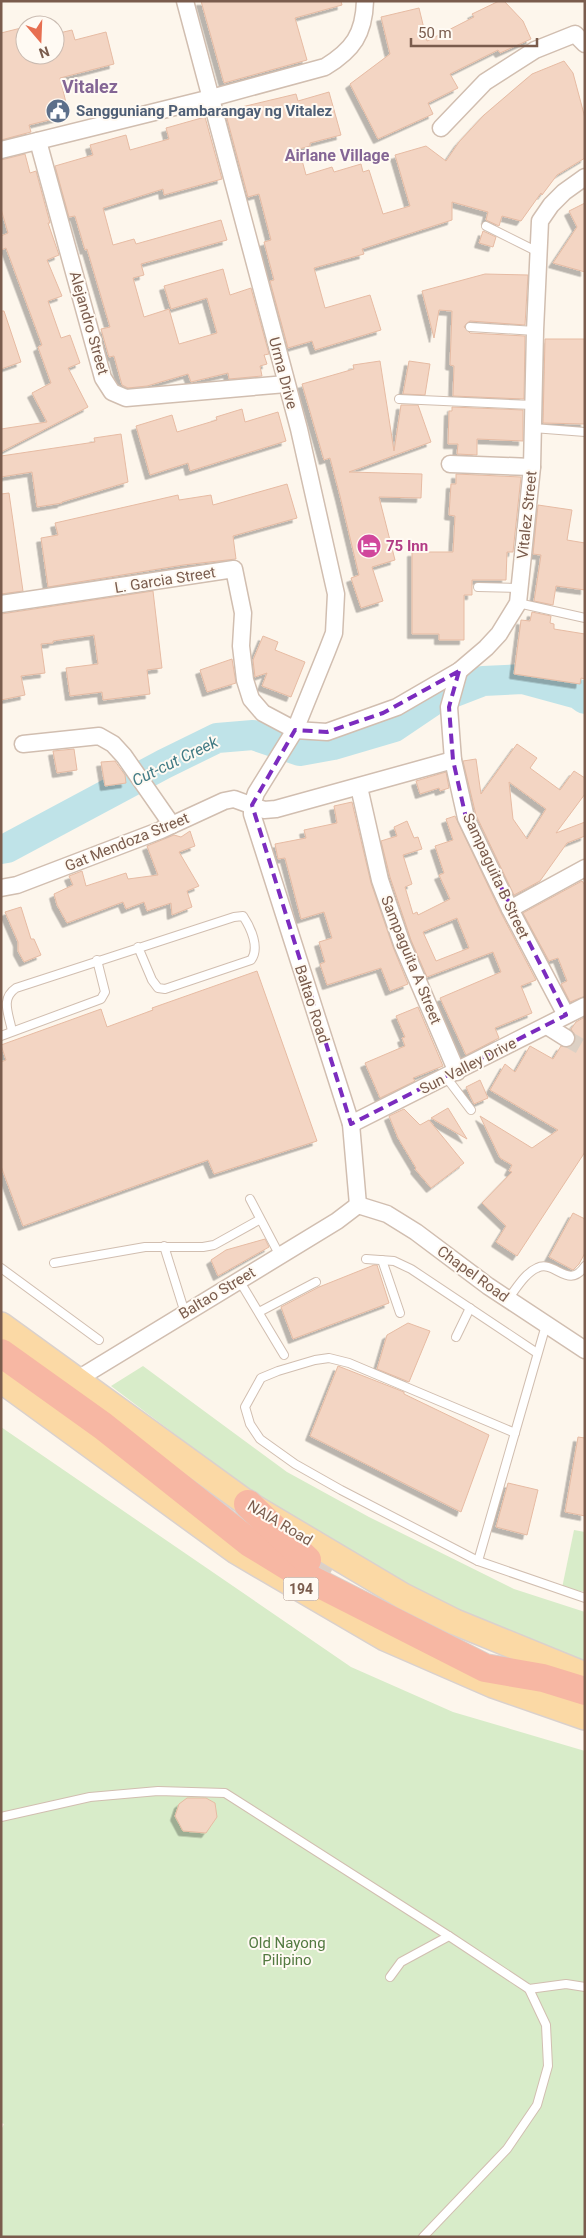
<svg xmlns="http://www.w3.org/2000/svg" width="586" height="2238" viewBox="0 0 586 2238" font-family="Roboto,sans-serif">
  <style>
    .green { fill: #d8ecc9 }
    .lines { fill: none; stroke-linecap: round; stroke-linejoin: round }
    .river { stroke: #bfe3e8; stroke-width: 30 }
    .building { fill: #f3d5c3; stroke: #e6bba3; fill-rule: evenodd; filter: url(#shadow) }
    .minor-tunnel { stroke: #dcd0c4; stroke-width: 16; stroke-dasharray: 16 8; stroke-linecap: butt }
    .motorway-tunnel { stroke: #dcd0c4; stroke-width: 28; stroke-dasharray: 28 14; stroke-linecap: butt }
    .service-casing { stroke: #d1beb0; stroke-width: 10 }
    .minor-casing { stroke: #d1beb0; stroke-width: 19 }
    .primary-casing { stroke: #dad1cd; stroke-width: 28 }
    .motorway-casing { stroke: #dad1cd; stroke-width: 30 }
    .service { stroke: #fff; stroke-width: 8 }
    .minor { stroke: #fff; stroke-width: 16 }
    .primary { stroke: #fbd9a5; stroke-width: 25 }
    .motorway { stroke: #f7b7a3; stroke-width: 28 }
    .marked { fill: none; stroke: #7b2cbf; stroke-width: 4; stroke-dasharray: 10 6; stroke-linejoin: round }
    .labels { text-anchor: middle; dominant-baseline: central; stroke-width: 4; stroke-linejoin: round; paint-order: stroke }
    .shield { fill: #fffaf3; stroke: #a28b7f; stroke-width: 1 }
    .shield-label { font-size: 14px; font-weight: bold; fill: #7a5c4d }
    .service-label { font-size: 15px; font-weight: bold; fill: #4e5e75; stroke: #fffaf3; text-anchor: start }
    .street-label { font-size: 15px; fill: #7a5c4d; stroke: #fffaf3 }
    .hotel-label { font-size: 15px; font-weight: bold; fill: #b23c85; stroke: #fffaf3; text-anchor: start }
    .park-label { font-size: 15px; fill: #537a41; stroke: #fffaf3 }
    .neighbourhood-label { font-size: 16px; font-weight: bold; fill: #846695; stroke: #fffaf3 }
    .water-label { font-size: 16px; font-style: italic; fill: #437c86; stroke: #fffaf3 }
    .quarter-label { font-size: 18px; font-weight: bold; fill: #846695; stroke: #fffaf3 }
  </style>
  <defs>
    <filter id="shadow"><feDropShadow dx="-4.5" dy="4.5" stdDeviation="0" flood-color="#0004"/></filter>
  </defs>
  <rect width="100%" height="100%" fill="#fdf6ec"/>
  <g class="green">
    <path d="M143 1366 287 1472 369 1517 514 1589 585 1612V1662C515 1634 446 1607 380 1571 284 1518 198 1452 111 1386Z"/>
    <path d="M1 1427 351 1667 453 1712 585 1751V2237H1V2130L4 2124 1 2123Z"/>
    <path d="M574 1530 585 1532V1592L562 1588Z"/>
  </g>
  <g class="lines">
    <path class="river" d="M1 849 7 848 164 764 217 738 253 735 300 751 333 745 394 727 434 700 483 681 523 679 578 694 585 699"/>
  </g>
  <g class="building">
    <path d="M201 1H341L342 5 295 18 307 60 224 83Z"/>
    <path d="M499 1H504L523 21 531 39 500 53 498 50 450 74 458 88 428 103 433 114 378 139 350 84 390 54 381 17 419 8 427 41 474 17 472 14Z"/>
    <path d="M25 27V55H55V34L72 30 75 40 106 32 114 64 60 78 69 115 29 125 31 132 1 140V33Z"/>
    <path d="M564 61 573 73 585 118V158L557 175 542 195 541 193 521 221 502 216 499 226 486 220 488 212 452 202V220L362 249 364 254 314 268 325 308 370 295 381 330 315 350 312 341 288 348 270 281 274 280 264 242 271 240 259 194 248 197 225 111 296 94 298 101 329 92 341 135 310 143V146L299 149 306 175 332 167 334 172 361 164 363 172 369 170 383 214 410 206 395 155 426 146 446 161 459 142 484 115 532 74Z"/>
    <path d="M205 117 222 179 164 195 163 189 103 208 113 245 134 239 136 244 221 220 227 240 141 264 144 275 133 278 144 317 169 309 179 344 217 333 207 298 171 309 164 286 223 269 230 295 251 288 269 354 264 355 267 364 260 366 262 376 229 379 228 373 191 382 188 374 147 386 128 388 122 385 114 356 109 357 101 329 110 327 87 249 85 250 75 216 69 217 55 166 93 155 90 145 126 135 130 150 169 139 166 128Z"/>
    <path d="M25 154 30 173 36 171 50 223H48L59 255 47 260 62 296 48 301 61 338 70 335 80 363 68 368 88 407 1 452V429L47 422 32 393 51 383 38 347 42 345 6 248 1 250V236L8 233 1 209V160Z"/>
    <path d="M585 203V272L553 263 577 227 569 211Z"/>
    <path d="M483 231 496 237 493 247 479 243Z"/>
    <path d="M485 274 528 275 525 325 470 321 466 324 464 327 470 333 525 336 524 399 453 396 454 366 450 365 452 311 439 310 434 338 422 291Z"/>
    <path d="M1 311H4L21 362 1 369Z"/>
    <path d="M545 339H585V424L543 423Z"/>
    <path d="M380 361 394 451 401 405H418L431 442 349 472 422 474 421 498 379 497 395 560 372 567 383 601 361 608 351 578 359 575 340 496 330 458 324 460 302 384 354 369 353 365Z"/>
    <path d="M409 361 430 364 425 395 403 394Z"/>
    <path d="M452 407 523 410V441L477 439V455L457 454 458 444H448L449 411H452Z"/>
    <path d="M242 409 245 422 278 412 286 441 190 471 188 463 150 475 136 426 172 415 177 432 217 420 216 417Z"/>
    <path d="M121 434 128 482 62 502V503L37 507 32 472 1 477V456L95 442 94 438Z"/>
    <path d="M456 474 521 477 513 552H507L506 580H472V595H464V640H439V634H412V552H453L455 516 449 515 451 484H456Z"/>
    <path d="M287 484 297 518 233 536 236 559 183 565 48 587 41 538 58 535 55 523 178 495 179 500 211 495 213 505Z"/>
    <path d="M9 493 23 591 1 594V494Z"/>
    <path d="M538 505 572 510 567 540 585 543V590L556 586 553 605 534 601 541 555 533 554Z"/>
    <path d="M153 591 162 668 147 670 150 694 103 700 102 692 70 696 66 668 98 664 94 635 53 641V643L41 644 45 673 21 676 25 695 1 700V614Z"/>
    <path d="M532 612 551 616 550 623 554 624V629L585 634V679L581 678 580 684 514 674 521 620 530 621Z"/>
    <path d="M263 636 278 642 275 650 305 662 291 697 262 686 267 673 255 677 253 660Z"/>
    <path d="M232 659 236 683 207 692 200 670Z"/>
    <path d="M517 744 537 758 530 768 560 790 574 771 585 778V794L556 833 585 822V836L567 843 540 881 514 895 476 815 463 761 476 759 481 794ZM509 782 546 809 527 839 513 819Z"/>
    <path d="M74 749 77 770 57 773 53 751Z"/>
    <path d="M115 761 125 775 126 783 105 786 101 762Z"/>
    <path d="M446 772 449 788 440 791 439 788 420 794 416 781Z"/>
    <path d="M352 802 371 883 393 947 408 984 390 991 381 968 327 985 320 964 325 962 319 942 332 938 324 912 301 919 285 858 278 859 275 844 306 838 304 830 337 823 334 806Z"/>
    <path d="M455 816 501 913 536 980 521 986 532 1013 495 1028 499 1038 466 1055 440 998 501 972 493 952 427 977 411 940 390 877 381 841 397 836 394 827 407 821 414 838 418 837 422 849 403 855 412 884 405 887 413 914 417 912 418 915 450 899 439 875 444 873 435 846 453 840 446 819ZM457 918 469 948 436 961 423 932Z"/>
    <path d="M190 831 195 846 179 852 199 886 187 891 192 907 172 915 171 903 147 911 144 902 126 909 123 902 67 923 57 905 54 894 73 885 69 876 82 871 86 886 126 873 128 879 158 875 147 846 174 835 181 837Z"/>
    <path d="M582 881 585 885V996L570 1002 561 984 567 981 558 958 549 961 523 913Z"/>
    <path d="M21 907 31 939H34L41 955 24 962 18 951V942L5 912Z"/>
    <path d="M257 971 317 1141 214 1174 208 1160 23 1226 1 1166V1062L6 1060 1 1045 101 1009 107 1027 153 1010 152 1008Z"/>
    <path d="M418 1007 443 1066 413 1078 415 1081 380 1098 365 1063 405 1046 402 1038 405 1037 396 1016Z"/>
    <path d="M585 1017V1152L517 1256 496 1242 506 1226 482 1203 512 1172 509 1171 512 1165 500 1158 480 1116 532 1148 558 1130 490 1090 505 1064 515 1072 530 1046 553 1059 561 1046 571 1047 576 1038 571 1029 576 1022Z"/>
    <path d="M480 1080 488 1098 474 1104 466 1087Z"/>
    <path d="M448 1108 467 1139 431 1118Z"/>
    <path d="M404 1109 420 1125 429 1120 464 1163 431 1188 415 1169 416 1168 398 1138 389 1116Z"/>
    <path d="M573 1213 585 1219V1253L579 1264 573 1270 549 1257Z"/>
    <path d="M265 1239 269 1247 218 1276 211 1260 226 1250Z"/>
    <path d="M374 1265H377L389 1303 293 1339 281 1307 319 1287Z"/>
    <path d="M408 1323 430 1331 409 1382 377 1369 387 1335Z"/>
    <path d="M338 1366 404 1392V1394L489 1435 461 1512 310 1436Z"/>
    <path d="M578 1437 585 1438V1516L565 1512Z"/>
    <path d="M508 1483 538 1490 527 1535 496 1527Z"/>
    <path d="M187 1798H206L215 1803 217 1817 206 1833 183 1831 175 1816 179 1804Z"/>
  </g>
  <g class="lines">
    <path class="minor-tunnel" d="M566 1038 585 1049"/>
    <path class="motorway-tunnel" d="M307 1560 331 1572"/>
    <defs>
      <g id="service">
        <path d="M486 226 538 252"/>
        <path d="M470 327 535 331"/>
        <path d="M399 399 533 405"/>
        <path d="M533 428 585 432"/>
        <path d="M478 587 519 588"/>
        <path d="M518 603 585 618"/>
        <path d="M12 1031C9 1014 0 999 16 988L234 917 243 916C251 928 260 948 251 960L165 989 158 988 152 980 138 947"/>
        <path d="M1 1036 101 999 105 992 97 960"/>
        <path d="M446 1077 471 1110"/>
        <path d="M250 1199 280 1256"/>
        <path d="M164 1246 185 1313"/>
        <path d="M366 1259 394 1261 411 1269 537 1353"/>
        <path d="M382 1260 400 1313"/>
        <path d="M54 1263 145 1247H203L214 1245 259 1220"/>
        <path d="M1 1268 99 1340"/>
        <path d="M239 1280 284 1355"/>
        <path d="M508 1299C516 1289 525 1273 537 1268 555 1259 568 1291 585 1266"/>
        <path d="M259 1312 316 1282"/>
        <path d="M456 1337 470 1308"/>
        <path d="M515 1433 349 1363 329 1358 315 1360 278 1371 261 1378 245 1407 250 1424 260 1439 295 1464 341 1490 478 1561 585 1598"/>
        <path d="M478 1561 546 1325"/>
        <path d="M1 1817 90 1797 158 1791 225 1793 449 1936"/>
        <path d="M390 1977 401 1962 449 1936 529 1989 566 1984 585 1987"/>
        <path d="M423 2237 507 2149 537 2105 548 2066 546 2025 529 1989"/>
      </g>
      <g id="minor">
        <path d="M185 1 299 429 336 594 334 633 327 651 295 730 256 793 252 805V814L351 1124 358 1205"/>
        <path d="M441 128 485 82 535 50 575 34 585 44"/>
        <path d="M38 141 103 378 112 392 126 398 286 384"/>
        <path d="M1 150 211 98 325 67C353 50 364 34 365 1"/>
        <path d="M450 464 532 467"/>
        <path d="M1 604 234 569 243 613 241 646 245 680 251 699 263 713 295 730 327 732 397 707 459 671 486 648 499 634 518 603 532 467 535 331 540 221 551 205 564 192 585 177"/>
        <path d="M459 671 449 707 453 760 466 818 510 909 566 1015"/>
        <path d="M23 744 99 736 113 744 124 756 172 825"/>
        <path d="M359 787 380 880 402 944 457 1072"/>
        <path d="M1 888 17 885 161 830 224 801 234 799 264 810 276 809 453 760"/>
        <path d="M510 909 585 868"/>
        <path d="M547 1026 566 1038"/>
        <path d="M351 1124 585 1006"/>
        <path d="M358 1205 387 1214 416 1232 488 1286 585 1350"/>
        <path d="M76 1380 337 1221 358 1205"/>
      </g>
      <g id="primary">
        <path d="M1 1325 248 1504 403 1596 455 1622 585 1675"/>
        <path d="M1 1380 236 1551 385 1638 493 1685 585 1717"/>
      </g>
      <g id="motorway">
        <path d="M1 1353 103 1426 250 1543 304 1576 485 1668 543 1678 585 1691"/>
        <path d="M248 1504 307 1560"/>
      </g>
    </defs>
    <use href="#service" class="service-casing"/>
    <use href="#minor" class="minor-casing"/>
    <use href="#primary" class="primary-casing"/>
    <use href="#motorway" class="motorway-casing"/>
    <use href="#service" class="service"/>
    <use href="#minor" class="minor"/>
    <use href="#primary" class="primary"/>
    <use href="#motorway" class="motorway"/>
  </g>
  <path class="marked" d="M459 671 449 707 453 760 466 818 566 1015 351 1124 252 805 295 730 327 732 383 713Z"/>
  <defs>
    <symbol id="civic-disc" viewBox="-11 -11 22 22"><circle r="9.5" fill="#5c6f8a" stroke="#fffaf3"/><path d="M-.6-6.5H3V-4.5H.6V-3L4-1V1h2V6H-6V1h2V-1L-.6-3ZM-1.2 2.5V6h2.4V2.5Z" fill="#fff"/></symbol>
    <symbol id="hotel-disc" viewBox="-11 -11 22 22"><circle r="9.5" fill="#d1479c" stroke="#fffaf3"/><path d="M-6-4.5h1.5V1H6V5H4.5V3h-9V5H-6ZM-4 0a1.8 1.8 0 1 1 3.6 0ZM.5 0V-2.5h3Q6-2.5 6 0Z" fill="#fff"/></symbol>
  </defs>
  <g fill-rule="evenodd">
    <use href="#civic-disc" x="44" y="97" width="28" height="28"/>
    <use href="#hotel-disc" x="355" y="532" width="28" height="28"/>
  </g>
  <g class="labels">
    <rect class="shield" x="283.5" y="1577.5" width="35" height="23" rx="4"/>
    <g class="shield-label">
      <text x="301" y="1589">194</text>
    </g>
    <g class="service-label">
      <text x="76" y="111">Sangguniang Pambarangay ng Vitalez</text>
    </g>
    <g class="street-label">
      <text transform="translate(89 323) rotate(74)">Alejandro Street</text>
      <text transform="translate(283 373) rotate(75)">Urma Drive</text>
      <text transform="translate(527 515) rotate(-84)">Vitalez Street</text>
      <text transform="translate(165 580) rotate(-9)">L. Garcia Street</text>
      <text transform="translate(127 842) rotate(-22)">Gat Mendoza Street</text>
      <text transform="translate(496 876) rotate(65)">Sampaguita B Street</text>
      <text transform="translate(411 960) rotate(68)">Sampaguita A Street</text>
      <text transform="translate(312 1004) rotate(72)">Baltao Road</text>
      <text transform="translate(468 1066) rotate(-27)">Sun Valley Drive</text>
      <text transform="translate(473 1274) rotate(36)">Chapel Road</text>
      <text transform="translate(217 1293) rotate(-31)">Baltao Street</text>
      <text transform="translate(280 1523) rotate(31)">NAIA Road</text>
    </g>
    <g class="hotel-label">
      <text x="386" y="546">75 Inn</text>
    </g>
    <g class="park-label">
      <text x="287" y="1943">Old Nayong<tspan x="287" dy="17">Pilipino</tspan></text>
    </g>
    <g class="neighbourhood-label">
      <text x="337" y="155">Airlane Village</text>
    </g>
    <g class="water-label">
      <text transform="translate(175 761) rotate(-26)">Cut-cut Creek</text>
    </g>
    <g class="quarter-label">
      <text x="90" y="86">Vitalez</text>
    </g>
  </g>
  <rect width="586" height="2238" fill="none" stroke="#7a5c4d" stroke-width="5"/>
  <g transform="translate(40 40) rotate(161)"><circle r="24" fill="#fffaf3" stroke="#cabbb1"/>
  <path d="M0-4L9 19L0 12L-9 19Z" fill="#e76f51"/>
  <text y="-8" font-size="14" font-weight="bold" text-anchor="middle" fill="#7a5c4d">N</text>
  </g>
  <path d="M411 38v8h126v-8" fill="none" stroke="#7a5c4d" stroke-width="2.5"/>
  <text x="418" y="38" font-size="15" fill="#7a5c4d" stroke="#fffaf3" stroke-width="4" paint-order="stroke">50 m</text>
</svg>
